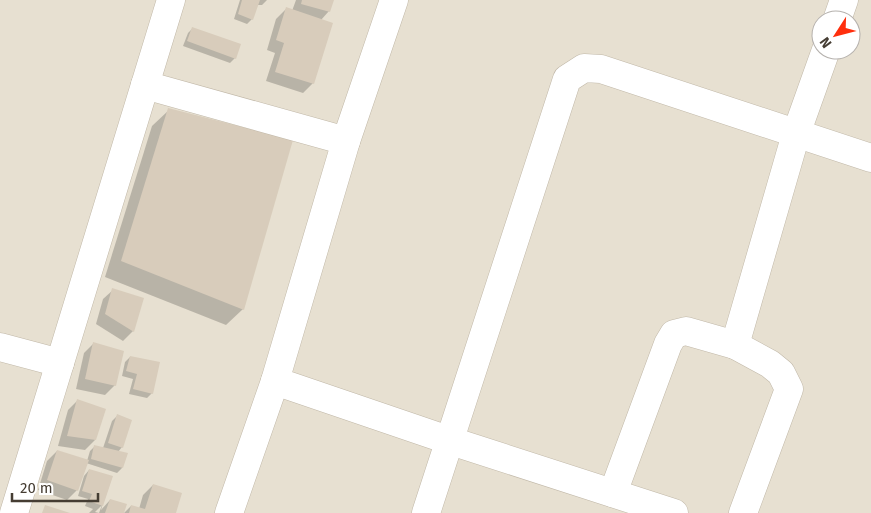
<svg xmlns="http://www.w3.org/2000/svg" width="871" height="513" viewBox="0 0 871 513" font-family="'Fira Sans',sans-serif">
  <style>
    .residential { fill: #e7e0d1; fill-rule: evenodd }
    .shadow { fill: #0003 }
    .building { fill: #d8ccbb }
    .lines { fill: none; stroke-linecap: round; stroke-linejoin: round }
    .street-casing { stroke: #c1b8a8; stroke-width: 29 }
    .street { stroke: #fff; stroke-width: 28 }
  </style>
  <rect width="100%" height="100%" fill="#f3eee3"/>
  <path class="residential" d="M0 0H871V513H0ZM821 20H851V50H821Z"/>
  <g class="shadow">
    <path d="M240 0H267L262 5H257L252 19 247 24 234 19Z"/>
    <path d="M296 0H333L329 11 321 20 313 83 303 93 266 81 275 53 267 50 276 19 286 9 292 11Z"/>
    <path d="M193 28 235 58 230 63 183 46 188 33Z"/>
    <path d="M169 110 243 309 226 325 105 277 152 126Z"/>
    <path d="M113 290 133 331 123 341 96 324 103 299Z"/>
    <path d="M94 343 115 385 105 395 76 389 84 353Z"/>
    <path d="M130 357 152 393 147 398 129 394 133 379 122 376 125 362Z"/>
    <path d="M78 400 95 440 85 450 58 446 68 410Z"/>
    <path d="M117 416 122 447 118 452 127 454 122 468 117 473 86 463 77 490 67 500 38 490 47 461 57 451 87 461 90 451 95 446 103 448 112 421Z"/>
    <path d="M89 470 111 477 101 510 110 500 123 513H99L102 505 95 512 99 513H89L93 509 85 506 88 499 78 496 84 476Z"/>
    <path d="M153 485 175 513H124L131 506 139 509 143 495Z"/>
  </g>
  <g class="building">
    <path d="M242 0H260L253 20 238 14Z"/>
    <path d="M302 0H334L330 12 301 4Z"/>
    <path d="M286 7 333 23 314 84 275 72 284 43 276 40Z"/>
    <path d="M192 27 241 44 236 59 187 41Z"/>
    <path d="M168 108 293 140 244 310 121 261Z"/>
    <path d="M112 288 144 298 134 332 105 314Z"/>
    <path d="M93 342 124 351 116 386 85 379Z"/>
    <path d="M130 356 160 362 153 394 133 389 137 374 126 371Z"/>
    <path d="M77 399 106 409 96 440 67 436Z"/>
    <path d="M117 414 132 420 123 448 108 443Z"/>
    <path d="M94 445 128 453 123 468 91 459Z"/>
    <path d="M57 450 89 460 78 491 47 480Z"/>
    <path d="M89 469 113 476 103 506 89 501 92 494 82 491Z"/>
    <path d="M153 484 182 493 176 513H129L131 505 145 509Z"/>
    <path d="M110 499 127 504 124 513H105Z"/>
    <path d="M45 505 70 513H42Z"/>
  </g>
  <g class="lines">
    <defs>
      <g id="street">
        <path d="M394 0 346 141 275 381 451 441 674 513"/>
        <path d="M837 20 844 0"/>
        <path d="M145 85 346 141"/>
        <path d="M735 345 796 134 826 50"/>
        <path d="M0 347 60 363"/>
        <path d="M613 493 668 344 674 334 686 331 735 345 770 364 781 373 789 389 743 513"/>
        <path d="M14 513 171 0"/>
        <path d="M229 513 275 381"/>
        <path d="M426 513 567 79 584 68 601 69 871 158"/>
      </g>
    </defs>
    <use href="#street" class="street-casing"/>
    <use href="#street" class="street"/>
  </g>
  <g transform="translate(836 35) rotate(234)"><circle r="24" fill="#ffffff" stroke="#b5b1ad"/>
  <path d="M0-4L9 19L0 12L-9 19Z" fill="#ff2f0d"/>
  <text y="-8" font-size="14" font-weight="bold" text-anchor="middle" fill="#453d33">N</text>
  </g>
  <path d="M12 493v8h86v-8" fill="none" stroke="#453d33" stroke-width="2.5"/>
  <text x="20" y="493" font-size="15" fill="#453d33" stroke="#ffffff" stroke-width="4" paint-order="stroke">20 m</text>
</svg>
